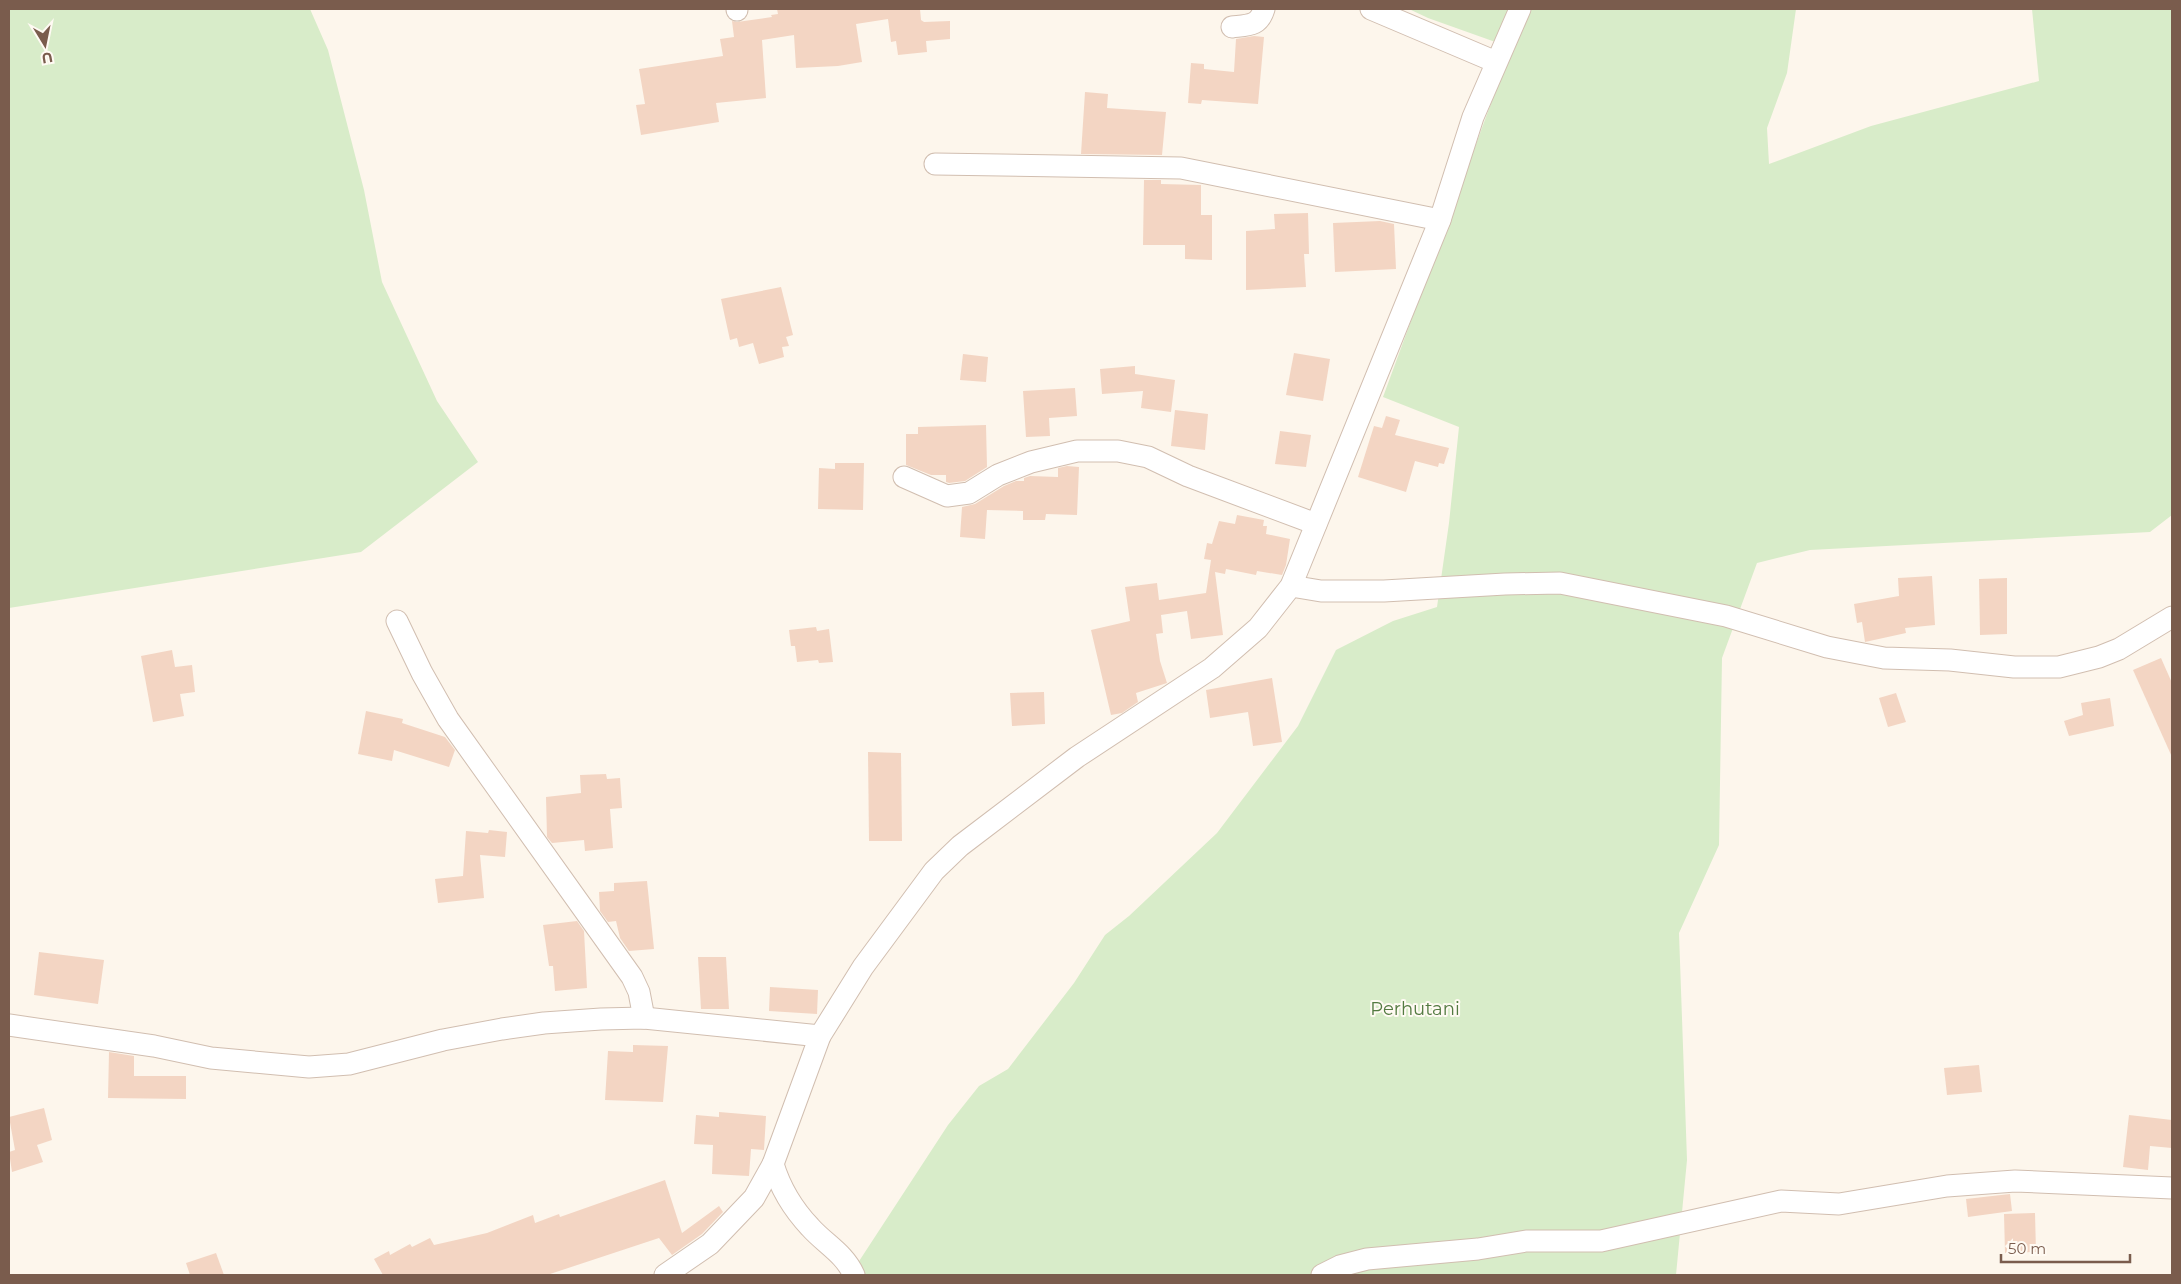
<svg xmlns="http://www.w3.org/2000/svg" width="2181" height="1284" viewBox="0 0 2181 1284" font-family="Montserrat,sans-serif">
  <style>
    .green { fill: #d8ecc9 }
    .building { fill: #f3d5c3 }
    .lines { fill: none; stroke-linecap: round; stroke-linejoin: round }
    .minor-casing { stroke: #d1beb0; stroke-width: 23 }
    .minor { stroke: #fff; stroke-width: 21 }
    .labels { text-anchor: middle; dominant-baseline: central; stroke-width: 4; stroke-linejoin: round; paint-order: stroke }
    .park-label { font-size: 18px; fill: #537a41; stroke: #fffaf3 }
  </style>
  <rect width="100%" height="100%" fill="#fdf6ec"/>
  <g class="green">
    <path d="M9 9H310L328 50 364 190 382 282 437 401 478 462 361 552 9 608Z"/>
    <path d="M1409 9H1796L1787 73 1767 128 1769 164 1871 126 2039 81 2032 9H2172V515L2150 532 1810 550 1757 563 1722 658 1719 845 1679 933 1687 1160 1676 1275H850L948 1125 979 1086 1008 1069 1074 983 1105 935 1129 916 1217 833 1298 726 1336 650 1393 621 1437 607 1449 523 1459 427 1383 397 1504 68 1515 49 1428 18Z"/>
  </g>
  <g class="building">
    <path d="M777 9H920L921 20 924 22 950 21V39L926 41 927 52 898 55 896 41 891 42 888 19 856 24 862 62 838 66 796 68 794 35 762 40 766 98 716 103 719 122 641 135 636 105 645 104 639 69 723 56 720 39 734 37 732 21 737 22 772 17 771 15 778 14Z"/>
    <path d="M1254 36 1264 37 1258 104 1202 100 1201 104 1188 103 1191 63 1204 64V69L1234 72 1236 39Z"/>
    <path d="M1085 92 1108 94 1107 108 1166 112 1162 155 1081 154Z"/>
    <path d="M1144 180H1161V184L1201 185V215H1212V260L1185 259V245H1143Z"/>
    <path d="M1308 213 1309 254H1304L1306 287 1246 290V231L1275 229 1274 214Z"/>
    <path d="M1380 221 1394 224 1396 269 1335 272 1333 223Z"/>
    <path d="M781 287 793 335 786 337 789 346 782 347 784 357 759 364 753 343 739 347 737 338 730 340 721 299Z"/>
    <path d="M1294 353 1330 359 1323 401 1286 395Z"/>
    <path d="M963 354 988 357 986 382 960 380Z"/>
    <path d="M1135 366V374L1175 380 1171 412 1141 408 1143 391 1102 394 1100 369Z"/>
    <path d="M1075 388 1077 416 1049 418 1050 436 1026 437 1023 391Z"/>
    <path d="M1175 410 1208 414 1205 450 1171 446Z"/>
    <path d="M1386 416 1400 420 1395 435 1449 448 1444 464 1439 463 1438 467 1415 461 1406 492 1358 477 1374 426 1382 428Z"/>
    <path d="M986 425 987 467 965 481 949 483 946 482V475H931L906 465V434H918V427Z"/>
    <path d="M1280 431 1311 435 1306 467 1275 464Z"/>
    <path d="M835 463H864L863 510 818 509 819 468 835 469Z"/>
    <path d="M1067 466 1079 467 1077 515 1046 514 1045 520H1023V511L987 510 985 539 960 537 962 507 975 504 1004 486 1016 481H1024V478L1030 476 1058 477V468Z"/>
    <path d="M1237 515 1264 520 1263 526H1267L1266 534 1290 539 1286 565 1282 575 1257 571 1256 575 1226 569 1225 574 1215 572 1223 635 1191 639 1187 611 1161 615 1163 633 1156 634 1160 661 1167 683 1136 693 1138 702 1122 713 1111 715 1091 630 1130 621 1125 587 1157 583 1159 600 1206 593 1211 560 1204 559 1207 543 1212 544 1219 521 1235 524Z"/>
    <path d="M1932 576 1935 625 1905 628 1906 633 1865 642 1862 622 1857 623 1854 604 1899 596 1898 578Z"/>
    <path d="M2007 578V634L1980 635 1979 579Z"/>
    <path d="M816 627 817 631 829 629 833 662 819 663 818 660 797 662 795 646H791L789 630Z"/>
    <path d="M172 650 175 667 192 665 195 692 180 694 184 716 153 722 141 656Z"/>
    <path d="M2161 658 2172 683V757L2133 670Z"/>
    <path d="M1272 678 1282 742 1253 746 1248 712 1210 718 1206 690Z"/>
    <path d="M1044 692 1045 724 1012 726 1010 693Z"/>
    <path d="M1896 693 1906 722 1888 727 1879 698Z"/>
    <path d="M2110 698 2114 726 2069 736 2064 721 2083 715 2081 703Z"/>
    <path d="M366 711 403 719 402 723 445 737 455 750 449 767 394 750 392 761 358 754Z"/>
    <path d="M868 752 901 753 902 841H869Z"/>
    <path d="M606 774 607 779 620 778 622 808 610 809 613 848 585 851 584 840 552 843 547 837 546 797 581 793 580 775Z"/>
    <path d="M489 830 507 832 505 857 480 855 484 898 438 903 435 879 463 876 466 831 488 833Z"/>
    <path d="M647 881 654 949 629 951 620 938 616 921 608 922 600 911 599 892 614 891V883Z"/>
    <path d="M577 921 584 931 587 988 555 991 553 966H549L543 925Z"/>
    <path d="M39 952 104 960 98 1004 34 995Z"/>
    <path d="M698 957H726L729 1009H701Z"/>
    <path d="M770 987 818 990 817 1014 769 1011Z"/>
    <path d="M633 1045 668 1046 663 1102 605 1100 608 1051 633 1052Z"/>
    <path d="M109 1052 134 1056V1076H186V1099L108 1098Z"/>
    <path d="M1979 1065 1982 1092 1947 1095 1944 1068Z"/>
    <path d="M44 1108 52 1140 37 1145 43 1162 12 1172 9 1152 15 1150 9 1117Z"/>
    <path d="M719 1112 766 1116 764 1150 751 1149 749 1176 712 1174 713 1145 694 1144 696 1115 719 1117Z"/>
    <path d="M2129 1115 2172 1120V1148L2150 1146 2148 1170 2123 1167Z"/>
    <path d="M665 1180 682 1233 719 1206 723 1212 702 1234 672 1255 659 1238 547 1275H383L374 1259 389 1251 390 1255 410 1244 412 1247 430 1238 434 1245 487 1233 533 1215 535 1223 559 1214 560 1217Z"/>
    <path d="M2010 1194 2012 1211 1968 1217 1966 1199Z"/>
    <path d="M2035 1213 2036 1252 2005 1253 2004 1214Z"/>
    <path d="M216 1253 224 1275H190L186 1263Z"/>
  </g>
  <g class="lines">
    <defs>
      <g id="minor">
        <path d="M1371 9 1496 62"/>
        <path d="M737 10V9"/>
        <path d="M1232 27C1249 25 1259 26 1264 9"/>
        <path d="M935 164 1181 168 1440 220"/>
        <path d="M904 477 947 496 969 493 998 475 1031 462 1077 451H1118L1148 457 1188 476 1316 524"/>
        <path d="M1291 586 1321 591H1384L1505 584 1560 583 1726 616 1827 647 1884 658 1950 660 2014 667H2059L2099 657 2119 649 2172 617"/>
        <path d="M397 621 422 673 448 719 632 977 639 992 644 1018"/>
        <path d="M9 1025 154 1046 211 1058 309 1067 349 1064 443 1040 502 1029 544 1023 601 1019 644 1018 820 1036"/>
        <path d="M773 1164C780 1187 793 1209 810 1227 825 1244 844 1253 854 1275"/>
        <path d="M665 1275 710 1244 754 1198 773 1164 820 1036 863 967 934 871 960 846 1077 757 1212 668 1258 628 1291 586 1440 220 1473 117 1520 9"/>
        <path d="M1322 1275 1340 1266 1367 1259 1478 1249 1526 1241H1601L1781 1201 1839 1204 1947 1186 2015 1181 2172 1188"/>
      </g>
    </defs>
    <use href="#minor" class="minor-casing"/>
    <use href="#minor" class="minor"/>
  </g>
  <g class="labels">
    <g class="park-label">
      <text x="1415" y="1009">Perhutani</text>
    </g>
  </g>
  <rect width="2181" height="1284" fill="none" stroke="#7a5c4d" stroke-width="20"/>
  <g transform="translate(45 45) rotate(170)" stroke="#fffaf3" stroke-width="4" paint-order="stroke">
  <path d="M0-4L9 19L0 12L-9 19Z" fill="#7a5c4d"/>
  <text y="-8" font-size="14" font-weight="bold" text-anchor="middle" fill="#7a5c4d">U</text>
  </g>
  <path d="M2001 1254v8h129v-8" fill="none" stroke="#7a5c4d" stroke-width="2.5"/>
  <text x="2008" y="1254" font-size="15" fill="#7a5c4d" stroke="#fffaf3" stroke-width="4" paint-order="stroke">50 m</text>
</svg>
